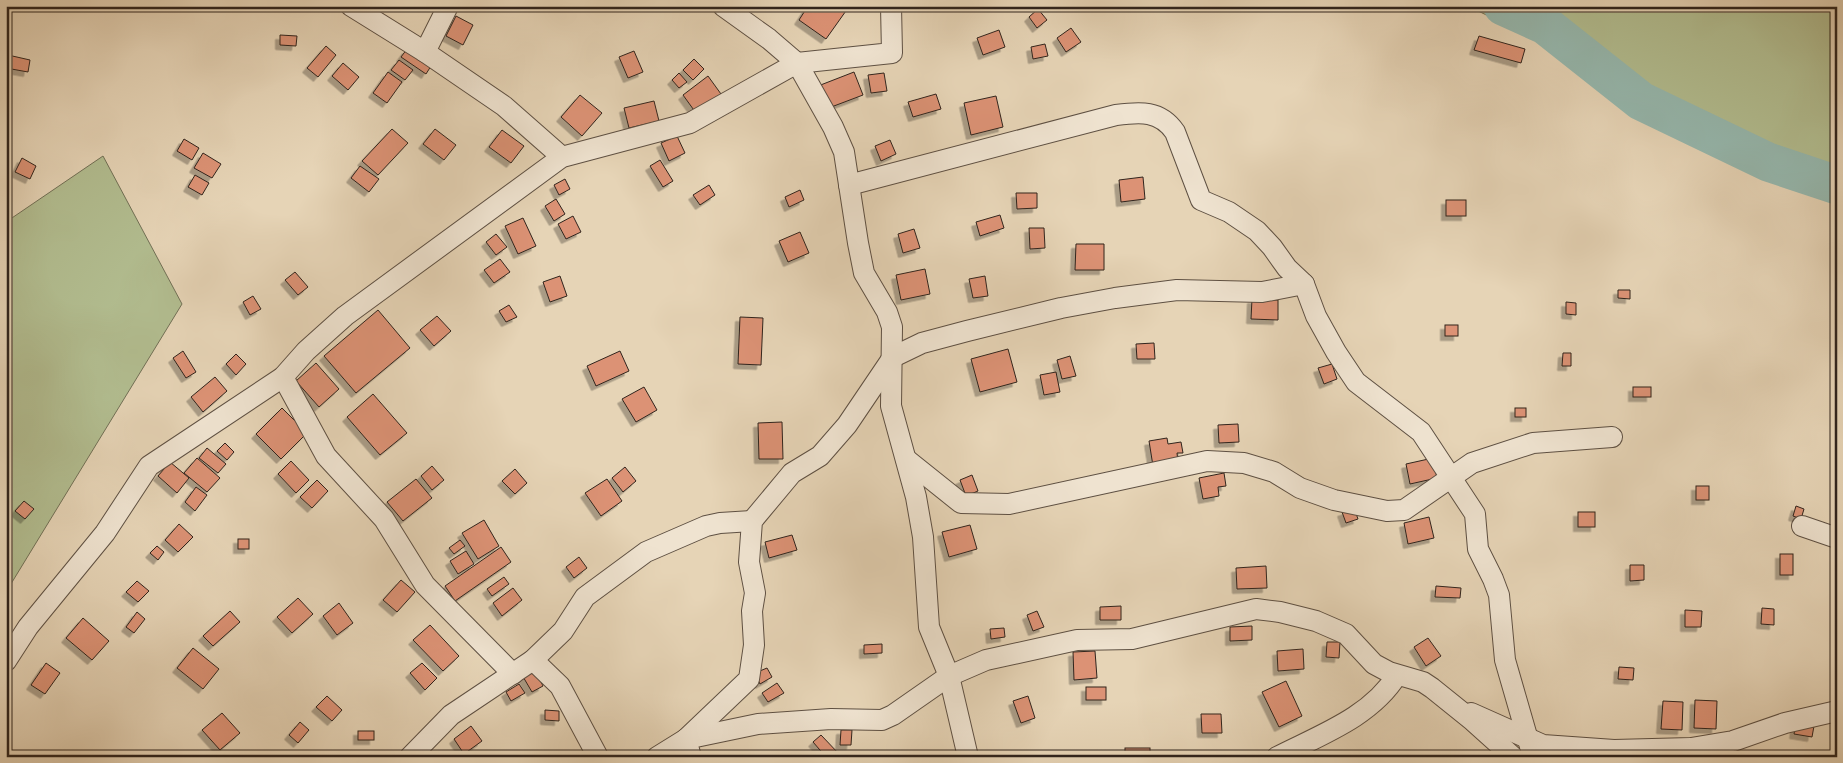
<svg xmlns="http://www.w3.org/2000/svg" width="1843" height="763" viewBox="0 0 1843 763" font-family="'Libre Bodoni',serif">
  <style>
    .garden { fill: #b2bd90; stroke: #717056 }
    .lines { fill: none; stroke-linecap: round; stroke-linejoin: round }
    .river { stroke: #96b8ae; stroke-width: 39 }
    .building { fill: #dc9274; stroke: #30241d; filter: url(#shadow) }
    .minor-casing { stroke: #5e5043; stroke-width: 22 }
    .minor { stroke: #efe3d0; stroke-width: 20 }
  </style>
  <defs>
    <filter id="shadow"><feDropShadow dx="-4.5" dy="4.5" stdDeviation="0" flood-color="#0004"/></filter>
  </defs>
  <rect width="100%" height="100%" fill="#e6d4b6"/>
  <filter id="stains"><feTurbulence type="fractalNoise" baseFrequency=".004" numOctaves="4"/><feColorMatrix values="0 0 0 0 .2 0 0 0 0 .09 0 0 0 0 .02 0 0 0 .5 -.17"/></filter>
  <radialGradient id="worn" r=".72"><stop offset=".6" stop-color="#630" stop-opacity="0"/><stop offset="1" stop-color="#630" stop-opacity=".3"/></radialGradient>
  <g class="garden">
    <path d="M1468 6H1837V182L1806 172Z"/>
    <path d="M103 156 182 304 6 592V222Z"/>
  </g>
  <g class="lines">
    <path class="river" d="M1503 6 1545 25 1641 101 1768 162 1837 185"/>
  </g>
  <g class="building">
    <path d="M808 6H845L848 8 826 39 799 20Z"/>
    <path d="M1038 9 1047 20 1037 28 1029 17Z"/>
    <path d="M456 16 473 25 463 45 446 36Z"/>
    <path d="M1071 28 1081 42 1066 52 1057 38Z"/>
    <path d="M999 30 1005 47 983 55 977 38Z"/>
    <path d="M280 35 297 36 296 46 280 45Z"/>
    <path d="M1479 36 1525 49 1521 63 1474 50Z"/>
    <path d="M1045 44 1048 56 1033 59 1031 47Z"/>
    <path d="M326 46 336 55 318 77 307 68Z"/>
    <path d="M407 49 431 66 426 74 401 57Z"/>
    <path d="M634 51 643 72 628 78 619 57Z"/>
    <path d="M8 55 30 60 28 72 6 68Z"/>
    <path d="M694 59 704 69 693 80 683 70Z"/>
    <path d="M399 60 413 70 405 80 391 70Z"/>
    <path d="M343 63 359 77 348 90 332 76Z"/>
    <path d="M388 72 402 82 387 103 373 93Z"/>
    <path d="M854 72 863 95 826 109 818 86Z"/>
    <path d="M679 73 687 82 679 88 672 80Z"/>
    <path d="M884 73 887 91 871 93 868 75Z"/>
    <path d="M708 76 721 94 696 113 683 95Z"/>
    <path d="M936 94 941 109 913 117 908 102Z"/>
    <path d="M580 95 602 113 582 136 561 117Z"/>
    <path d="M996 96 1003 127 971 135 964 103Z"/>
    <path d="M654 101 659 121 629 128 624 108Z"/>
    <path d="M392 129 408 143 378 175 362 161Z"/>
    <path d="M435 129 456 145 444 160 423 144Z"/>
    <path d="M502 130 524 146 511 163 489 147Z"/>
    <path d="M677 136 685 153 669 161 661 143Z"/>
    <path d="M184 139 199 148 192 160 177 151Z"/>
    <path d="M890 140 896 154 881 161 875 146Z"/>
    <path d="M203 153 221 164 212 178 194 168Z"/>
    <path d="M22 158 36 166 30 179 15 172Z"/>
    <path d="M660 160 673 181 663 187 650 166Z"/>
    <path d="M360 166 379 179 369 192 351 178Z"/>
    <path d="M195 175 209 183 202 195 188 187Z"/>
    <path d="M1143 177 1145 199 1121 202 1119 180Z"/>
    <path d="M565 179 570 189 559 195 554 185Z"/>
    <path d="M709 185 715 195 700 205 693 195Z"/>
    <path d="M800 190 804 200 789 207 785 197Z"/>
    <path d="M1016 193H1037V208L1017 209Z"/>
    <path d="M556 199 565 214 554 221 545 206Z"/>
    <rect x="1446" y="200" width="20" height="16"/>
    <path d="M1000 215 1004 228 980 236 976 222Z"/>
    <path d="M573 216 581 232 566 239 558 224Z"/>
    <path d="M523 218 536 246 518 254 505 226Z"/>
    <path d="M1029 228H1044L1045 248 1030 249Z"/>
    <path d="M914 229 920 248 903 253 898 234Z"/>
    <path d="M800 232 809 253 788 262 779 241Z"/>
    <path d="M496 234 507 247 496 255 486 242Z"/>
    <path d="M1076 244H1104V270H1075Z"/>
    <path d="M500 259 510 272 494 283 484 270Z"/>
    <path d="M925 269 930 294 901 300 896 275Z"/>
    <path d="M295 272 308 287 298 295 285 280Z"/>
    <path d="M560 276 567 296 550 302 543 282Z"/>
    <path d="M985 276 988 296 973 298 969 279Z"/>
    <path d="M1618 290H1630V299L1618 298Z"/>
    <path d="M253 296 261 309 250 315 243 302Z"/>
    <path d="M1252 299 1278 300V320L1251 319Z"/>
    <path d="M1566 302 1576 303V315L1566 314Z"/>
    <path d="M509 305 517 317 506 322 499 311Z"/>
    <path d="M378 310 410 348 356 393 324 356Z"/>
    <path d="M437 316 451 331 434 346 420 330Z"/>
    <path d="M740 317 763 318 761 365 738 364Z"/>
    <rect x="1445" y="325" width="13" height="11"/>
    <path d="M1154 343 1155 359H1137L1136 344Z"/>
    <path d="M1008 349 1017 382 980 392 971 359Z"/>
    <path d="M183 351 196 372 186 378 173 358Z"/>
    <path d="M620 351 629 371 596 386 587 366Z"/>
    <path d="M1563 353H1571V366H1562Z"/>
    <path d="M236 354 246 364 236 375 226 364Z"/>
    <path d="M1070 356 1076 376 1062 379 1057 360Z"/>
    <path d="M316 363 339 389 319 407 296 381Z"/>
    <path d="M1332 364 1337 379 1324 384 1318 368Z"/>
    <path d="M1056 372 1060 392 1044 395 1040 375Z"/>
    <path d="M215 377 227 391 203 412 191 397Z"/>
    <path d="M644 387 657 410 636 422 622 399Z"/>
    <rect x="1633" y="387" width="18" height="10"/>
    <path d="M373 394 407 433 380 455 347 417Z"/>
    <path d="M282 408 307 433 281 459 256 434Z"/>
    <rect x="1515" y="408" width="11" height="9"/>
    <path d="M782 422 783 459H759L758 423Z"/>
    <path d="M1238 424 1239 442 1219 443 1218 425Z"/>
    <path d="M1167 438 1168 444 1181 442 1183 453H1177L1178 462 1153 466 1149 441Z"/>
    <path d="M225 443 234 452 227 460 217 451Z"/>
    <path d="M207 448 226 464 218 473 199 458Z"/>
    <path d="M197 458 220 478 207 492 184 473Z"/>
    <path d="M1433 458 1437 478 1410 484 1406 464Z"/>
    <path d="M291 461 309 480 296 493 278 474Z"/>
    <path d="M170 462 189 478 177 493 158 476Z"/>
    <path d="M432 466 444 480 432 490 421 476Z"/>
    <path d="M625 467 636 481 623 492 612 478Z"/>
    <path d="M515 469 527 483 515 494 502 481Z"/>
    <path d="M1224 473 1226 486 1218 487 1219 496 1203 499 1199 478Z"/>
    <path d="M972 475 978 491 966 496 960 480Z"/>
    <path d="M416 479 432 498 403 521 387 502Z"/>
    <path d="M607 479 622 501 601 516 585 493Z"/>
    <path d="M317 480 328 491 312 508 300 497Z"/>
    <rect x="1696" y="486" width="13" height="14"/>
    <path d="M196 487 207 495 195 511 185 502Z"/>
    <path d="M24 501 34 509 25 519 15 511Z"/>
    <path d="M1796 506 1804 509 1801 519 1793 516Z"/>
    <path d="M1354 508 1358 519 1346 523 1342 512Z"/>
    <rect x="1578" y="512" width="17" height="15"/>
    <path d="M1429 517 1434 538 1408 544 1404 523Z"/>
    <path d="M484 520 499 546 478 559 462 533Z"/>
    <path d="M179 524 193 537 178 552 165 540Z"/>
    <path d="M970 525 977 549 949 557 942 532Z"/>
    <path d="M792 535 797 550 769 558 765 542Z"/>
    <rect x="238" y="539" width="11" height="10"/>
    <path d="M460 540 465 546 454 554 449 548Z"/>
    <path d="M157 546 164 552 158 560 150 553Z"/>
    <path d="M501 547 511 562 455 601 445 586Z"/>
    <path d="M466 551 474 564 458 574 450 561Z"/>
    <rect x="1780" y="554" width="13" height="21"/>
    <path d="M579 557 587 568 574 578 566 567Z"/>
    <path d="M1630 565H1644V580L1630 581Z"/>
    <path d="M1266 566 1267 588 1237 589 1236 568Z"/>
    <path d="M504 577 509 584 492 596 487 589Z"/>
    <path d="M401 580 415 592 397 612 383 600Z"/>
    <path d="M137 581 149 591 138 602 126 592Z"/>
    <path d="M1436 586 1461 588 1460 598 1435 597Z"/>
    <path d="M513 588 522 600 502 616 493 603Z"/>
    <path d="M298 598 313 614 292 633 277 617Z"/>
    <path d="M339 603 353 623 337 635 323 616Z"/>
    <path d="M1121 606V620H1100V607Z"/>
    <path d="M1762 608 1774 609V625L1761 624Z"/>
    <path d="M1685 610 1702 611 1701 627H1685Z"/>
    <path d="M230 611 240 622 213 646 203 636Z"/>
    <path d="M1037 611 1044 627 1033 631 1027 615Z"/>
    <path d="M137 612 145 619 134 633 126 627Z"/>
    <path d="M83 618 109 641 92 660 66 638Z"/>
    <path d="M430 625 459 656 443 671 413 640Z"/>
    <path d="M1252 626V640L1230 641V627Z"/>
    <path d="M1004 628 1005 637 991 639 990 629Z"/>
    <path d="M1428 638 1441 656 1426 666 1414 647Z"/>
    <path d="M1327 642H1340L1339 658 1326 657Z"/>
    <path d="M882 644V653L864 654V645Z"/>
    <path d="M193 648 219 669 203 689 177 668Z"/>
    <path d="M1303 649 1304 669 1278 671 1277 651Z"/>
    <path d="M1095 651 1097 678 1074 680 1073 652Z"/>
    <path d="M46 663 60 673 45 694 31 685Z"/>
    <path d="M422 663 437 678 425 690 410 673Z"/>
    <path d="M1619 667 1634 668 1633 680 1618 679Z"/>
    <path d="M534 668 543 686 532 692 522 675Z"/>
    <path d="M767 668 772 677 760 684 755 673Z"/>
    <path d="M1286 681 1302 716 1279 727 1262 692Z"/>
    <path d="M777 683 784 693 768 702 762 693Z"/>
    <path d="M519 684 525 693 511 701 506 692Z"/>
    <rect x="1086" y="687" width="20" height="13"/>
    <path d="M327 696 342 710 332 721 316 707Z"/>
    <path d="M1028 696 1035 718 1021 723 1013 701Z"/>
    <path d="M1695 700 1717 701 1716 729 1694 728Z"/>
    <path d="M1663 701 1683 702 1682 730 1661 729Z"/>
    <path d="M545 710 559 711V721L545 720Z"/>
    <path d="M222 713 240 733 220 750 202 730Z"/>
    <path d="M1201 714H1221L1222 733H1202Z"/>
    <path d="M300 722 309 730 298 743 289 735Z"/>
    <path d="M1796 723 1814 726 1812 737 1794 734Z"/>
    <path d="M471 726 482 741 464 754 454 739Z"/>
    <path d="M841 730H852L851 745H840Z"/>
    <rect x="358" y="731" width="16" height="9"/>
    <path d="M821 735 840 755 838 757H826L813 742Z"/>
    <rect x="1125" y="748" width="25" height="9"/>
  </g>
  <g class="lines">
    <defs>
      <g id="minor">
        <path d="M351 6 425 52 504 106 562 157"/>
        <path d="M723 6 769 39 797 63 833 127 844 152 858 243 864 273 887 312 892 327 891 406 916 497 923 537 929 627 949 676 968 757"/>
        <path d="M425 52 448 6"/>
        <path d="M849 185 1116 115C1140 112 1160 110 1175 132L1201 200 1229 212 1257 231 1272 247 1287 268 1304 284 1316 316 1336 352 1356 382 1421 432 1475 514 1478 549 1493 579 1499 595 1505 660 1533 757"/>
        <path d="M283 377 326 456 384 519 425 585 513 674"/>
        <path d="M906 459 961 503 1009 504 1207 461 1244 463 1274 472 1300 488 1334 500 1387 511 1404 510 1472 463 1533 443 1612 437"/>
        <path d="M1802 526 1837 538"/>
        <path d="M533 660 560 686 598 757"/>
        <path d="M6 661 28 627 105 533 149 466 283 377 306 351 345 316 562 157 690 123 797 63 892 53 891 6"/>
        <path d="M1471 713 1543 745 1614 750 1691 748 1733 741 1785 723 1837 711"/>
        <path d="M686 739 758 724 831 719 882 720 893 715 949 676 986 660 1077 640 1132 639 1256 609 1280 612 1316 621 1346 634 1374 664 1389 672 1423 682 1432 688 1473 721 1513 757"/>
        <path d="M686 739 691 757"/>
        <path d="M410 757 451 715 533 660 563 631 585 597 646 552 706 526 720 523 752 521"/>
        <path d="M657 757 686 739 749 679 754 645 752 611 755 593 749 562 752 521 792 473 820 456 847 425 893 357 922 343 967 331 1061 308 1115 298 1177 290 1262 292 1304 284"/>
        <path d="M1277 757C1320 735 1371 717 1397 675"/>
      </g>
    </defs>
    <use href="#minor" class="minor-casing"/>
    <use href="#minor" class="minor"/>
  </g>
  <rect width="1843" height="763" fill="none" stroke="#e6d4b6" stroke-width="25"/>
  <rect x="8" y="8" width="1828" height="748" fill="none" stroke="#30241d" stroke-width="2.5"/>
  <rect x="12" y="12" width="1818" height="738" fill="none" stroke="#30241d"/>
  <rect width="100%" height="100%" filter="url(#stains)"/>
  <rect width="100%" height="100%" fill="url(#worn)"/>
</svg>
